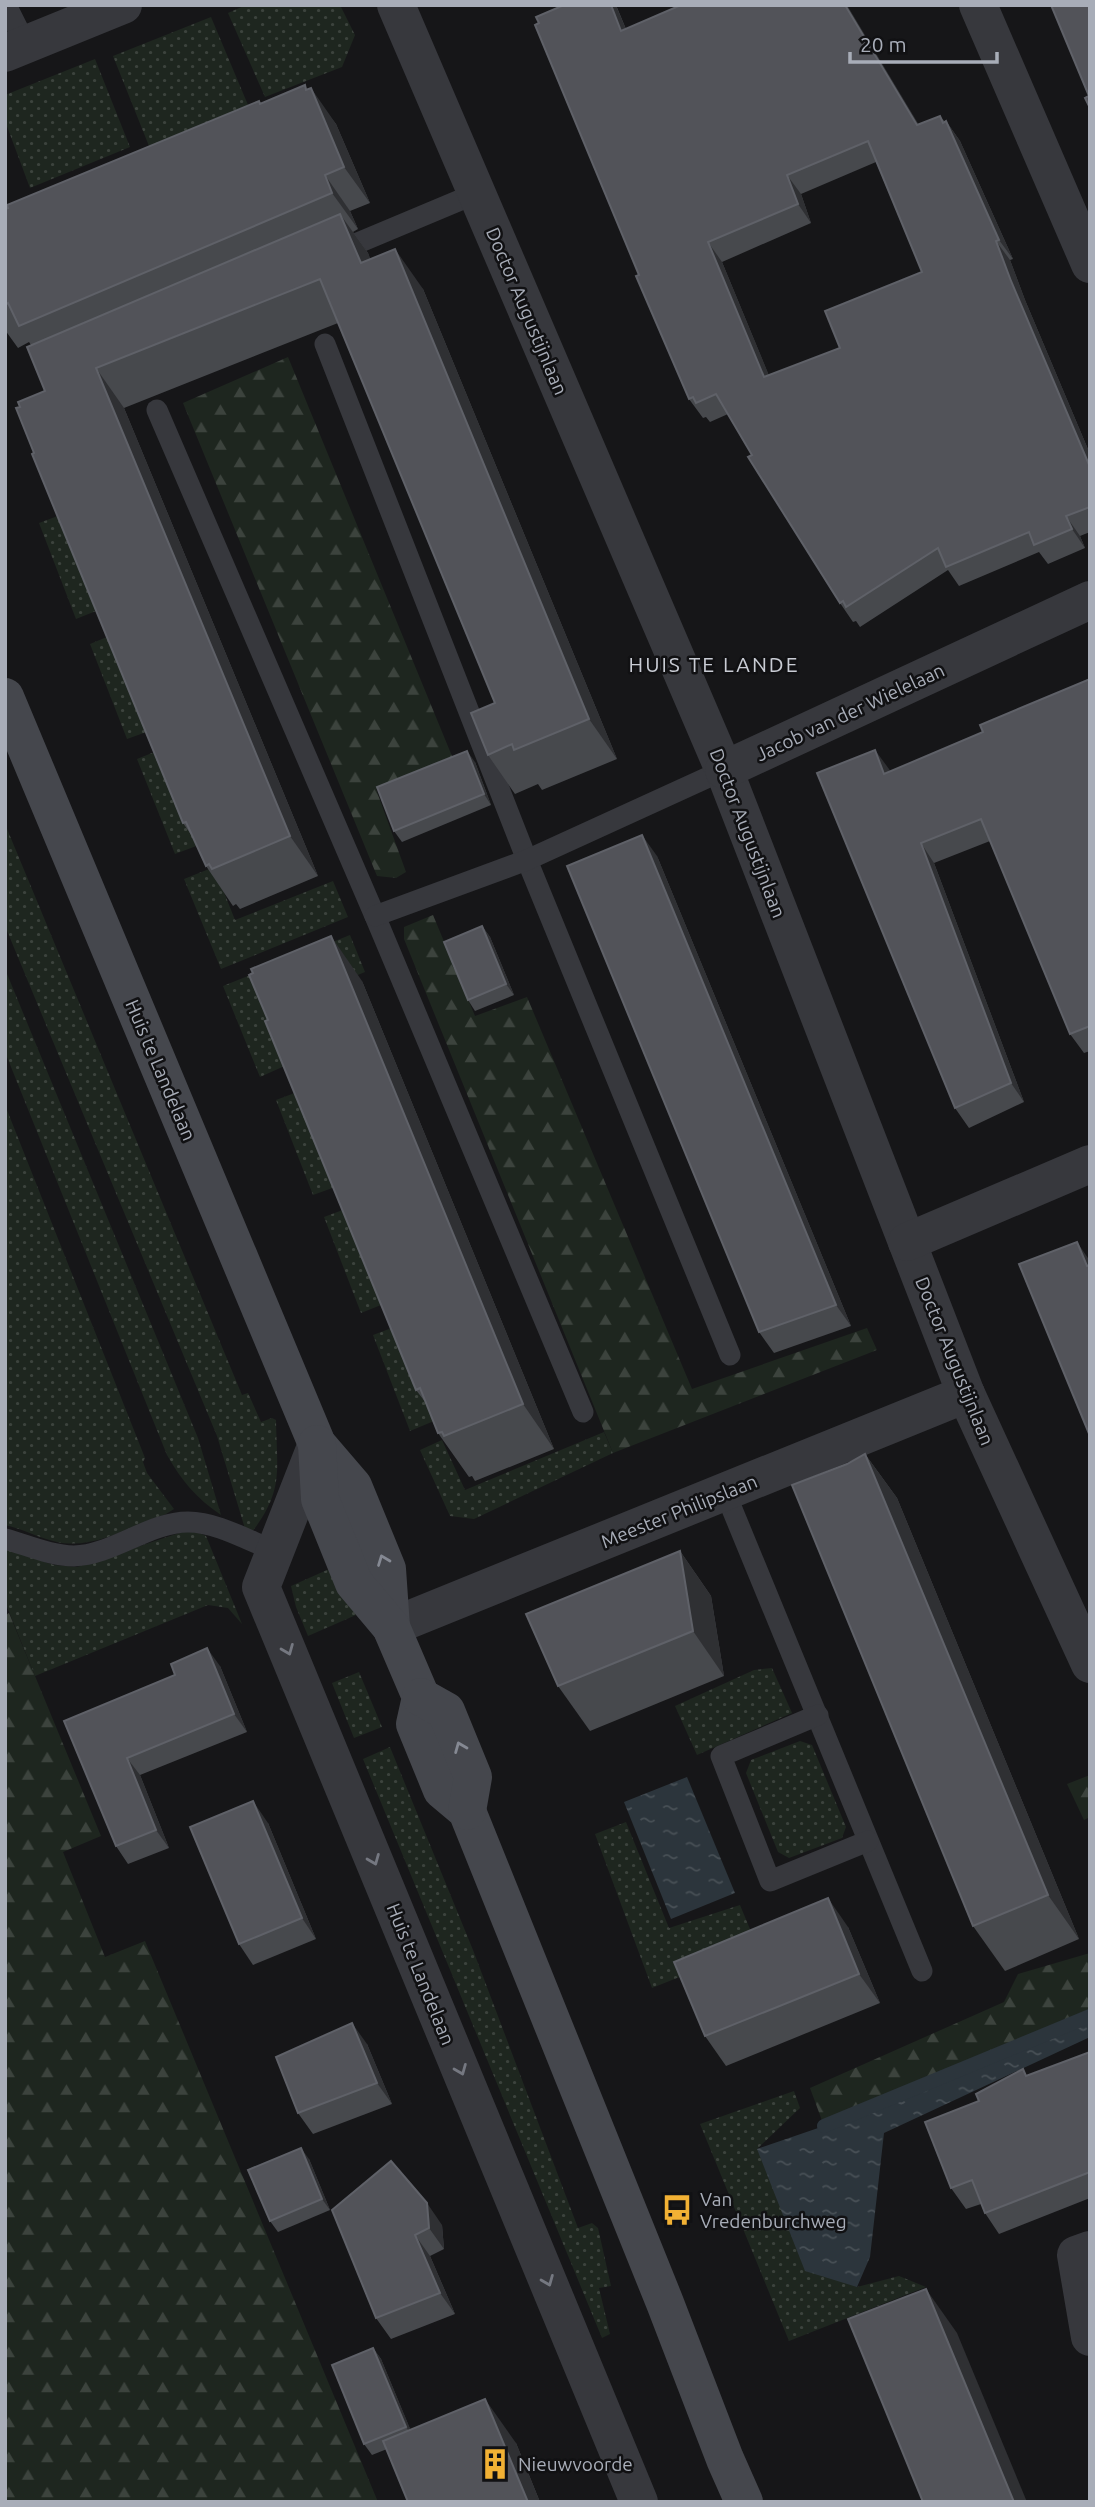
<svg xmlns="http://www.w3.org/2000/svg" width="1095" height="2507" viewBox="0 0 1095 2507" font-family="Ubuntu,sans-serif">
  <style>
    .grass { fill: url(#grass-dots) }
    .forest { fill: url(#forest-firs) }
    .water { fill: url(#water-ripples) }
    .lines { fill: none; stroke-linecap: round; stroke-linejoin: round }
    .stream { stroke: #2c353c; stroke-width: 14 }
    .lane { stroke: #37383d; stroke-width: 21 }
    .street { stroke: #37383d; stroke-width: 38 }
    .secondary { stroke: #45474d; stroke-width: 38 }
    .wall { fill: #47494d; fill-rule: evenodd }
    .shaded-wall { fill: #2f3033 }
    .building { fill: #525359; stroke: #5f6168; stroke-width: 2; fill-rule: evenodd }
    .oneway { stroke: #858993 }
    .oneway2 { stroke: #757881 }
    .labels { text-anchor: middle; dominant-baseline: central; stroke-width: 5; stroke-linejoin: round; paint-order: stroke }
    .street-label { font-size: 19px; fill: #a8adb8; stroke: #111113 }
    .poi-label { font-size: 19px; fill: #a8adb8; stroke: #111113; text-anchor: start }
    .neighbourhood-label { font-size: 21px; letter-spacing: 2px; fill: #c9ccd4; stroke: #111113 }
  </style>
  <defs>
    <pattern id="grass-dots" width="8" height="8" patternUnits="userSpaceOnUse" patternTransform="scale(1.75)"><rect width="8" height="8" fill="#1e261f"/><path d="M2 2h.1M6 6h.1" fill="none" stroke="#3c433d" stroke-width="1.8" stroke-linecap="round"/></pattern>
    <pattern id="forest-firs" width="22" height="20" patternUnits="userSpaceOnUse" patternTransform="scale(1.75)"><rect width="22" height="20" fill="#1e261f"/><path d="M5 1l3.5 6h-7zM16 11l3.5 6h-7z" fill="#3c433d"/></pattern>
    <pattern id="water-ripples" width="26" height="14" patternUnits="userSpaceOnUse" patternTransform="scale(1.75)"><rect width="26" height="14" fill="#2c353c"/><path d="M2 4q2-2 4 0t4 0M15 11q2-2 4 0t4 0" fill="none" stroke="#485056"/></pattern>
  </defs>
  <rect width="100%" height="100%" fill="#161618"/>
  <g class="grass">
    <path d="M246 5H340L355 35 342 67 265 97 228 13Z"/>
    <path d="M211 17 248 105 149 146 113 56Z"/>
    <path d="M95 59 130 147 30 188 5 121V95Z"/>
    <path d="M63 514 101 609 76 619 39 523Z"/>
    <path d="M114 634 152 730 127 739 90 644Z"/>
    <path d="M162 749 199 845 175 854 137 759Z"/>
    <path d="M5 824 242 1395 248 1393 261 1422 272 1418 276 1420C277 1474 284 1491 249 1536L246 1532 217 1436 5 926Z"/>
    <path d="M214 867 235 920 333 881 348 917 221 969 184 879Z"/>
    <path d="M350 935 365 972 268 1012 289 1064 260 1077 223 986Z"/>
    <path d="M5 969 198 1438 221 1515C197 1499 181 1480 167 1455L5 1052Z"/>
    <path d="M300 1091 338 1186 313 1195 276 1100Z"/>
    <path d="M5 1105 145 1458 143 1462 147 1473 174 1509 166 1514C133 1526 93 1550 57 1542 39 1538 23 1529 5 1525Z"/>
    <path d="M348 1208 386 1303 361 1313 324 1217Z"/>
    <path d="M397 1326 434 1421 410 1431 373 1335Z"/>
    <path d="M604 1432 613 1453 474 1519 450 1516 420 1450 442 1440 465 1490Z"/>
    <path d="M182 1532H197L206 1536 242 1624 228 1608 208 1605 35 1676 5 1602V1549L54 1565 77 1567Z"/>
    <path d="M336 1566 356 1615 308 1636 296 1607 291 1586Z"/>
    <path d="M772 1668 792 1713 697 1755 675 1706 754 1670Z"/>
    <path d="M359 1672 382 1727 354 1738 332 1683Z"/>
    <path d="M800 1741 812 1745 846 1827 842 1838 789 1858 778 1852 746 1773 751 1760Z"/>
    <path d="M390 1747 473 1950 578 2228 592 2223 598 2228 611 2286 599 2288 610 2334 602 2338 363 1759Z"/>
    <path d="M626 1822 669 1928 740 1905 757 1946 652 1988 595 1834Z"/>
    <path d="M794 2091 800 2108 757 2149 857 2287 899 2276 926 2287 789 2341 700 2124Z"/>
  </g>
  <g class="forest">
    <path d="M288 357 454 761 376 789 406 872 396 878 377 876 183 403Z"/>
    <path d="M433 915 475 1016 527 997 692 1389 867 1328 877 1350 613 1453 404 939V927Z"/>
    <path d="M9 1613 101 1836 63 1852 105 1957 145 1941 378 2502H5V1615Z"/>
    <path d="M1090 1775V1817L1084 1820 1067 1784Z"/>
    <path d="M1090 1953V2016L824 2126 810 2088 1004 2002 1018 1974Z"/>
  </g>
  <g class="water">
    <path d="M687 1777 735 1893 671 1919 624 1802Z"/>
    <path d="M1090 2016V2037L884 2133 870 2257 857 2287 805 2271 757 2149 824 2126Z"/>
  </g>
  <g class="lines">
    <path class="stream" d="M824 2126 1090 2016"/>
    <g class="lane">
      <path d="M6 5 26 45"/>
      <path d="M334 253 477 193"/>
      <path d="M325 344 527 860 730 1355"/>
      <path d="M157 410 375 916 583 1412"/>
      <path d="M375 916 527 860 724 770"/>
      <path d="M725 1492 922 1971"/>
      <path d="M5 1539C27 1545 51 1556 74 1556 112 1555 150 1522 188 1522 217 1522 249 1541 275 1551"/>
      <path d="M818 1715 721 1756 770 1881 868 1841"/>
    </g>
    <g class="street">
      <path d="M396 5 724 770 966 1394 1090 1664"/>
      <path d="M978 5 1090 264"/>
      <path d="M5 53 123 5"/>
      <path d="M724 770 1090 600"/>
      <path d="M907 1242 1090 1164"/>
      <path d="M317 1444 261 1587 639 2502"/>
      <path d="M391 1627 966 1394"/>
      <path d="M1090 2250 1076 2255 1090 2337"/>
    </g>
    <g class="secondary">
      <path d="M5 697 317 1444 353 1486 387 1569 391 1627"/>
      <path d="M317 1444 320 1499 354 1583 391 1627 421 1697 415 1724 442 1790 467 1811 665 2303 725 2459 744 2502"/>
      <path d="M421 1697 446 1711 473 1777 467 1811"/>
    </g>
  </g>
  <g class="wall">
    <path d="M564 5H616L626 29 919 125 940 116 945 122 946 121 960 141 1013 259 1010 260 1025 300 1090 454V532L1080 536 1085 548 1048 564 1039 552 959 586 948 570 860 627 856 621 853 622 840 603 728 414 710 422 706 417 703 418 689 399 539 23ZM876 162 922 272 840 348 769 376 722 262 811 223 801 194Z"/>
    <path d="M308 89 336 124 370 203 350 211 358 229 353 232 368 253 370 259 423 289 617 759 542 790 538 784 515 794 488 755 495 703 338 323 124 408 318 876 240 909 236 904 233 906 206 866 192 836 183 823 34 453 20 407 45 391 31 345 29 342 18 348 5 330V209L259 101 261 103Z"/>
    <path d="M1090 679V1051L1084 1053 1070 1034 990 841 934 863 1024 1102 969 1128 955 1108 889 769V772L983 732Z"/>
    <path d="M475 762 491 805 402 842 394 831Z"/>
    <path d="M657 856 851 1326 774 1353 759 1332Z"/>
    <path d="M482 926 490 937 514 995 475 1011 468 1000Z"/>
    <path d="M362 981 554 1449 475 1481 472 1476 469 1477 438 1433 426 1403 416 1390Z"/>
    <path d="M865 1454 897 1498 1079 1939 1005 1971 973 1926Z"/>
    <path d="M680 1551 711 1596 724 1676 590 1731 558 1686Z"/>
    <path d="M220 1666 247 1732 140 1775 169 1848 128 1864 116 1846 64 1721Z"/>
    <path d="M268 1823 316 1939 253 1965 239 1944Z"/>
    <path d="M848 1927 880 2003 726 2066 705 2036Z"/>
    <path d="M367 2044 392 2104 313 2134 298 2113Z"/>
    <path d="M1090 2052V2198L999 2234 985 2213 981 2204 966 2209 951 2188 1028 2076Z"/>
    <path d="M309 2159 330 2210 278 2232 270 2221Z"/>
    <path d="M332 2210 442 2225 444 2249 430 2256 455 2314 391 2339 376 2318Z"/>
    <path d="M373 2348 381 2359 410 2429 516 2443 540 2502H408L387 2449 372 2455 364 2444Z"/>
  </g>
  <g class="shaded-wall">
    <path d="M611 5H616L617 8 635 51 621 31Z"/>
    <path d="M845 5H847L931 145 917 125Z"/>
    <path d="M305 85 318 104 311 88 336 124 370 203 344 167Z"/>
    <path d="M940 116 950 131 946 121 960 141 1013 259 999 240Z"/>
    <path d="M325 175 350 211 358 229 332 193Z"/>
    <path d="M787 175 801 194 811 223 798 204Z"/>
    <path d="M340 214 368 253 389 303 361 263Z"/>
    <path d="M996 241 1010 260 1025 300 1090 454V467L1011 281Z"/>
    <path d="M708 242 722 262 778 397 764 377Z"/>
    <path d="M395 249 423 289 617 759 589 719Z"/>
    <path d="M96 368 124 408 318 876 290 836Z"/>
    <path d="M1066 516 1080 536 1085 548 1072 529Z"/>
    <path d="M875 750 889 769 898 794 884 774Z"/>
    <path d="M467 751 475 762 491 805 484 794Z"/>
    <path d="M642 835 657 856 851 1326 836 1305Z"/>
    <path d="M921 843 934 863 1024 1102 1011 1083Z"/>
    <path d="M482 926 490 937 514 995 506 984Z"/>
    <path d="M331 936 362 981 554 1449 523 1404Z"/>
    <path d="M1077 1242 1090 1261V1270L1087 1266Z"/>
    <path d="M865 1454 897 1498 1079 1939 1048 1895Z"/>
    <path d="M680 1551 711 1596 724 1676 693 1631Z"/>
    <path d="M207 1648 220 1666 247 1732 234 1714Z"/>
    <path d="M127 1758 140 1775 169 1848 156 1830Z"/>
    <path d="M253 1801 268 1823 316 1939 302 1918Z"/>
    <path d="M828 1898 848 1927 880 2003 859 1974Z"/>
    <path d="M352 2023 367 2044 392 2104 377 2083Z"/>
    <path d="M301 2148 309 2159 330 2210 322 2199Z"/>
    <path d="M427 2203 442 2225 444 2249 429 2228Z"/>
    <path d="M415 2235 430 2256 455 2314 440 2293Z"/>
    <path d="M926 2289 957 2333 1027 2502H1014Z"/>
    <path d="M373 2348 381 2359 414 2438 406 2427Z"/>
    <path d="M485 2399 516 2443 540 2502H528Z"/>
  </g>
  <g class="building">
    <path d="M564 5H611L621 31 681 5H845L917 125 940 116 943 123 946 121 999 240 996 241 1011 281 1090 467V507L1066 516 1072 529 1034 545 1029 532 946 567 938 548 846 607 843 601 840 603 748 457 752 455 716 394 696 403 693 397 689 399 636 276 639 275 535 25 539 23 536 17ZM868 141 922 272 825 311 840 348 764 377 708 242 798 204 787 175Z"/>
    <path d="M1051 5H1090V108L1085 98 1089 96Z"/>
    <path d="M305 85 306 90 311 88 344 167 325 175 332 193 19 326 8 303 5 305V209L8 208 7 205 259 101 260 104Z"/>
    <path d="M340 214 361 263 395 249 589 719 514 750 512 744 488 755 471 713 495 703 320 279 96 368 290 836 212 869 209 864 206 866 186 822 183 823 32 454 34 453 16 408 20 407 18 402 45 391 27 347Z"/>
    <path d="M1090 679V1026L1070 1034 981 819 921 843 1011 1083 955 1108 817 773 875 750 884 774 983 732 980 725Z"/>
    <path d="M467 751 484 794 394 831 377 787Z"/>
    <path d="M642 835 836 1305 759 1332 567 866Z"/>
    <path d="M482 926 506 984 468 1000 444 942Z"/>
    <path d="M331 936 523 1404 444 1436 442 1432 438 1433 420 1388 416 1390 265 1021 268 1020 249 975 253 973 251 969Z"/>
    <path d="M1077 1242 1087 1266 1090 1265V1436L1019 1264Z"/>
    <path d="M865 1454 1048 1895 973 1926 792 1485 847 1464Z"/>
    <path d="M680 1551 693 1631 558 1686 526 1614Z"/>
    <path d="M207 1648 234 1714 127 1758 156 1830 116 1846 64 1721 175 1675 171 1664Z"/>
    <path d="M253 1801 302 1918 239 1944 190 1827Z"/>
    <path d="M828 1898 859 1974 705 2036 674 1962Z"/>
    <path d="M352 2023 377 2083 298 2113 276 2057Z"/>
    <path d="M1090 2052V2172L985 2213 972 2180 951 2188 925 2122 979 2101 976 2094 1023 2069 1026 2076Z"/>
    <path d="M301 2148 322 2199 270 2221 248 2170Z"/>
    <path d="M391 2161 427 2203 429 2228 415 2235 440 2293 376 2318 332 2210Z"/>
    <path d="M926 2289 1014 2502H923L848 2319Z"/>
    <path d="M373 2348 406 2427 364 2444 332 2365Z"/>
    <path d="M485 2399 528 2502H408L383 2441Z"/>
  </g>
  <defs><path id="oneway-chevron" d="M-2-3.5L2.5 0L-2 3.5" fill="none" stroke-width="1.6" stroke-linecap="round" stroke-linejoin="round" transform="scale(1.75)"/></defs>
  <g class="oneway">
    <use href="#oneway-chevron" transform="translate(383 1560) rotate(-111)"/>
    <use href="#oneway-chevron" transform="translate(460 1747) rotate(-112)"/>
  </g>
  <g class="oneway2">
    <use href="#oneway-chevron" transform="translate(288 1650) rotate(68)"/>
    <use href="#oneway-chevron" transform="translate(374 1860) rotate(68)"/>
    <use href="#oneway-chevron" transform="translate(461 2070) rotate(68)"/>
    <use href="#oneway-chevron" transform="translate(548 2281) rotate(68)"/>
  </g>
  <defs>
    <symbol id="bus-bare" viewBox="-9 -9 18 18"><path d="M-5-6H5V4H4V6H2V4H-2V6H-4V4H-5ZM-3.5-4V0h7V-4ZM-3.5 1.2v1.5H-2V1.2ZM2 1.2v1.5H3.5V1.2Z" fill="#f2b134" stroke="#111113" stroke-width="2.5" paint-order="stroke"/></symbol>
    <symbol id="building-bare" viewBox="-9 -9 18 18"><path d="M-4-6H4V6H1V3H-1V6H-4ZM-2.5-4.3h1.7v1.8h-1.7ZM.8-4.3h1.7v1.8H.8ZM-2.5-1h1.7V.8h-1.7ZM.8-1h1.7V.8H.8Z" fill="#f2b134" stroke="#111113" stroke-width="2.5" paint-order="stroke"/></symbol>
  </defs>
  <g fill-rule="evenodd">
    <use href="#bus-bare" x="655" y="2188" width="44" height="44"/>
    <use href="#building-bare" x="473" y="2442" width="44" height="44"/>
  </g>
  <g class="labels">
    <g class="street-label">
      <text transform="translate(527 311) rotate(67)">Doctor Augustijnlaan</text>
      <text transform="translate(850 712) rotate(-25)">Jacob van der Wielelaan</text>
      <text transform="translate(748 833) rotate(69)">Doctor Augustijnlaan</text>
      <text transform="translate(161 1070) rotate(67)">Huis te Landelaan</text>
      <text transform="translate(955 1361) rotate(68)">Doctor Augustijnlaan</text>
      <text transform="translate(679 1511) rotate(-22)">Meester Philipslaan</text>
      <text transform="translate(421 1974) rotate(68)">Huis te Landelaan</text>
    </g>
    <g class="poi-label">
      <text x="700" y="2199">Van<tspan x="700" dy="22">Vredenburchweg</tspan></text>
      <text x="518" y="2464">Nieuwvoorde</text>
    </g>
    <g class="neighbourhood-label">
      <text x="714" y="664">HUIS TE LANDE</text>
    </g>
  </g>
  <rect width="1095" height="2507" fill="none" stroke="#a8adb8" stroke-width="14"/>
  <path d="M850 52v10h147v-10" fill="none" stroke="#a8adb8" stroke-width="3.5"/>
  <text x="860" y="52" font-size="21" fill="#a8adb8" stroke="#111113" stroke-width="5" paint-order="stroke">20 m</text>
</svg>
